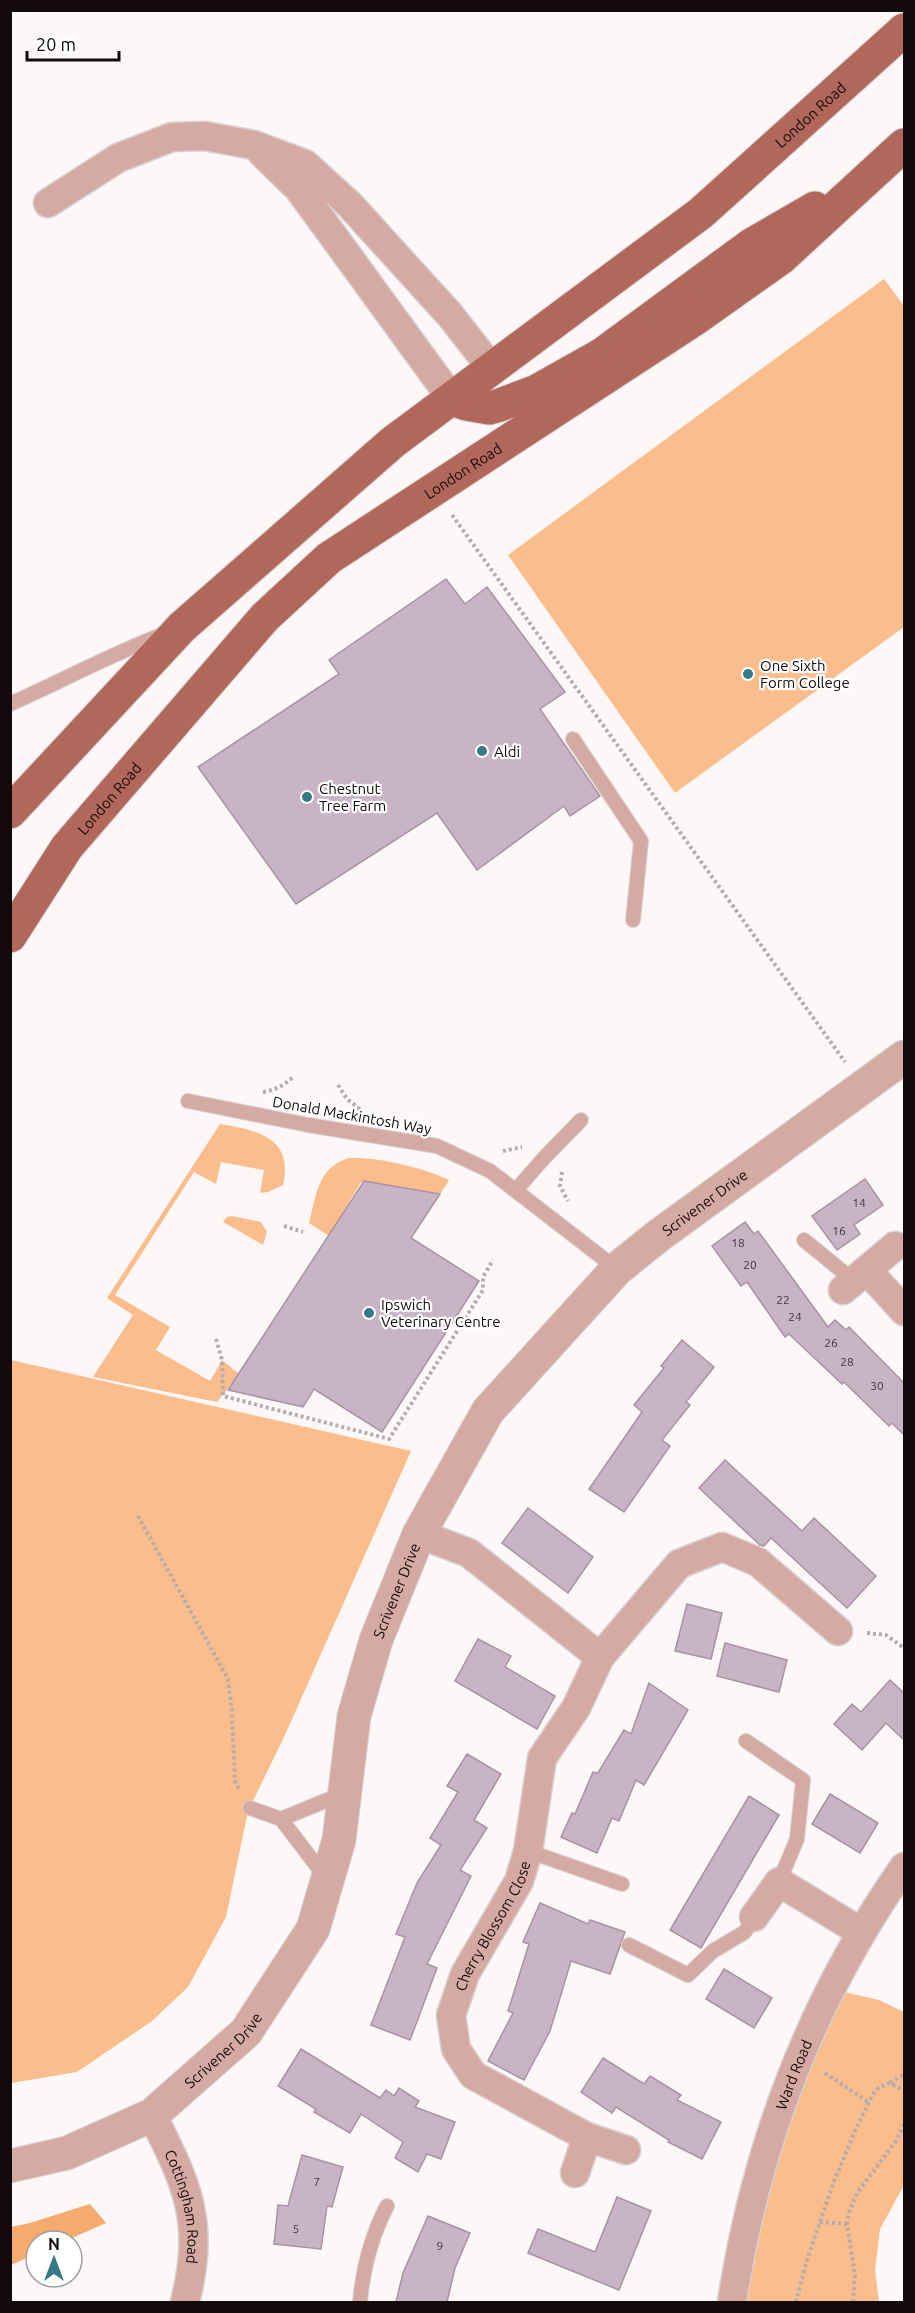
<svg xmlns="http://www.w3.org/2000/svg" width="915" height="2313" viewBox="0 0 915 2313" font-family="Ubuntu,sans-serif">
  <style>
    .green { fill: #fabd8b }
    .forest { fill: #f4ab6d }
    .building { fill: #c9b4c5; stroke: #a793a3; stroke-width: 1.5 }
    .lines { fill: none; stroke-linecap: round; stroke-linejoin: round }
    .service-casing { stroke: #d8d1d2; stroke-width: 16 }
    .minor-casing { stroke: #d8d1d2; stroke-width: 31 }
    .tertiary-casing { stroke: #d8d1d2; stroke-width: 35 }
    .primary-casing { stroke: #d8d1d2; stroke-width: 35 }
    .path { stroke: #b4adae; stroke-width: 4; stroke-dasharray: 3 3; stroke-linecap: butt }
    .service { stroke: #d5aaa2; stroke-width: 14 }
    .minor { stroke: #d5aaa2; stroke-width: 28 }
    .tertiary { stroke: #d5aaa2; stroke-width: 33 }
    .primary { stroke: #b1675a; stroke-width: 33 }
    .poi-dot { fill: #347a87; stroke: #fff; stroke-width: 2 }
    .labels { text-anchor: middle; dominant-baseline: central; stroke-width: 4.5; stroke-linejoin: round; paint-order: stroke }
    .number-label { font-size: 12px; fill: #40343a }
    .street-label { font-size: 15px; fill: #130a0c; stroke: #fff }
    .poi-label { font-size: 15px; fill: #130a0c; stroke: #fff; text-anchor: start }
  </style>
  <rect width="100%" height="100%" fill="#fdf7f8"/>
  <g class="green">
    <path d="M884 279 904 306V627L675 793 508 555Z"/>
    <path d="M220 1124C256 1130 294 1137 283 1185L268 1192 260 1193 264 1170 221 1162 216 1184 194 1172 115 1295 170 1327 156 1350 210 1381 222 1360 239 1374 217 1402 93 1377 133 1315 107 1298Z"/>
    <path d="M349 1158C379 1157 422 1167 449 1180L440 1194 361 1182 329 1236 309 1223C317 1194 317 1168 349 1158Z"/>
    <path d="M232 1216 261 1222 267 1232 263 1245 223 1222 227 1217Z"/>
    <path d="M11 1360 411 1451 285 1735 248 1811 226 1917 188 1987 152 2021 77 2072 11 2083Z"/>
    <path d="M831 1989 879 2000 904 2012V2185L880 2229 875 2270 879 2302H732Z"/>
  </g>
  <path class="forest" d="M90 2204 106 2223 65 2241H36V2254L11 2265V2227L30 2223Z"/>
  <g class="building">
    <path d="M446 579 465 604 487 587 565 692 540 709 600 796 570 816 564 806 477 870 437 813 296 904 198 767 339 674 329 660Z"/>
    <path d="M865 1179 883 1205 854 1225 860 1234 837 1250 812 1216Z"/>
    <path d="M364 1181 440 1194 411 1238 479 1281 382 1432 314 1389 303 1407 228 1390Z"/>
    <path d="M745 1222 754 1234 758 1231 828 1327 835 1320 846 1330 849 1327 904 1383V1435L892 1423 889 1426 844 1382 842 1384 789 1334 785 1337 747 1282 741 1286 712 1246Z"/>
    <path d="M682 1340 714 1367 686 1402 690 1405 662 1440 670 1446 624 1512 589 1489 642 1412 634 1405 664 1368 661 1366Z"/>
    <path d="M725 1460 802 1531 814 1518 876 1576 847 1608 771 1538 764 1546 760 1545 699 1488Z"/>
    <path d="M528 1508 593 1557 568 1593 502 1543Z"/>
    <path d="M687 1604 722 1613 711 1659 675 1651Z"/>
    <path d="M478 1639 511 1656 505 1667 555 1696 537 1729 455 1681Z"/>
    <path d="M725 1643 787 1660 779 1692 717 1676Z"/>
    <path d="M890 1680 904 1693V1740L886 1723 862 1750 834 1724 852 1704 861 1712Z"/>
    <path d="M649 1683 688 1710 644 1785 636 1780 619 1821 612 1818 597 1853 561 1837 572 1813 575 1814 593 1772 598 1773 624 1730 631 1734Z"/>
    <path d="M467 1754 501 1774 474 1820 487 1828 460 1870 471 1876 427 1964 437 1968 410 2040 371 2025 405 1937 396 1934 417 1883 441 1845 430 1838 458 1792 447 1786Z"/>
    <path d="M830 1794 878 1823 860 1853 812 1824Z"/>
    <path d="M749 1796 779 1815 701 1948 670 1930Z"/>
    <path d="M540 1903 588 1924 590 1920 625 1932 610 1974 571 1961 550 2031 524 2080 488 2061 513 2013 508 2011 529 1944 523 1942Z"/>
    <path d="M724 1969 772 1998 754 2028 706 1999Z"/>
    <path d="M301 2049 380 2098 386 2090 394 2096 399 2088 419 2101 415 2107 455 2122 441 2159 427 2154 418 2172 395 2158 403 2142 361 2114 350 2133 314 2112 316 2109 278 2086Z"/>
    <path d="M603 2058 644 2084 650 2076 681 2095 677 2100 721 2122 702 2159 668 2142 669 2140 616 2107 612 2113 581 2092Z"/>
    <path d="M302 2155 343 2167 332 2207 327 2206 321 2249 274 2244 278 2205 288 2206Z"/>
    <path d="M617 2197 651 2211 619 2290 528 2253 538 2229 595 2252Z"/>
    <path d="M428 2216 470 2233 455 2268 447 2302H396L403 2273Z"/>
  </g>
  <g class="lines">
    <defs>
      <g id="service">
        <path d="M10 704C62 681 111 654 164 634"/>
        <path d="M573 739 641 841 633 920"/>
        <path d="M188 1101 308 1125 437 1146 490 1171 617 1269"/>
        <path d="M516 1190 544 1158 581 1120"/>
        <path d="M804 1240 854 1281"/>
        <path d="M746 1741 803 1780 797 1839 779 1882"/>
        <path d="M250 1808 281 1819"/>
        <path d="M528 1851 622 1884"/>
        <path d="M326 1878 281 1819 342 1794"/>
        <path d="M629 1945 688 1975 713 1951 745 1932 754 1917"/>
        <path d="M360 2302C363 2267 371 2237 387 2206"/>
      </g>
      <g id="minor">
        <path d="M262 153 299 189 452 399"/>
        <path d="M48 203 118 158 172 137 205 136 254 145 305 164 350 205 450 315 493 370"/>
        <path d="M867 1270 904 1311"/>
        <path d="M843 1290 895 1246"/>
        <path d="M419 1534 469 1553 600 1657"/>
        <path d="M754 1917 779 1882 861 1932"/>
        <path id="s1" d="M152 2115C188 2186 205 2222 185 2302"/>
        <path d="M587 2137 626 2150"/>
        <path id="s2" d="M575 2173 587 2137 473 2075 456 2049 451 2015 465 1974 519 1881 528 1851 542 1758 576 1708 600 1657 679 1564 722 1547 758 1562 838 1631"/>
        <path id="s3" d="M732 2302C756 2145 813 1997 904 1867"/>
      </g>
      <g id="tertiary">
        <path id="s4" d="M10 2166 67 2153 152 2115 246 2032 313 1929 339 1840 354 1716 376 1640 419 1534 488 1411 617 1269 658 1236 904 1057"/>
      </g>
      <g id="primary">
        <path d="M452 399 466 404 489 408 500 405 537 391 601 355 751 245 815 208"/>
        <path id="s5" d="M10 812 182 627 393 442 701 213 904 30"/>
        <path id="s6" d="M10 936 67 847 265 617 329 558 695 319 781 258 904 145"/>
      </g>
    </defs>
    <use href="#service" class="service-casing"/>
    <use href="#minor" class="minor-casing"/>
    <use href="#tertiary" class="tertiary-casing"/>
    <use href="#primary" class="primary-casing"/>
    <g class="path">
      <path d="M452 515 845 1062"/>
      <path d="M338 1085 347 1099 361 1110"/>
      <path d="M263 1092C276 1090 285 1085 294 1076"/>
      <path d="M503 1151 522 1147"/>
      <path d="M562 1172 560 1186 568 1201"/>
      <path d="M284 1226 303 1232"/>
      <path d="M216 1339 222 1360 223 1396 389 1439 483 1290V1277L493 1260"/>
      <path d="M138 1516 228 1679 232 1713 235 1781 239 1789"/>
      <path d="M867 1633 886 1635 904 1648"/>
      <path d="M825 2073 868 2102"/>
      <path d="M890 2083 904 2074"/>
      <path d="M820 2222 847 2224"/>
      <path d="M796 2302 806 2263 833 2184 855 2131 872 2096 877 2089 889 2083 904 2090"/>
      <path d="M853 2302 855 2275 847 2224 849 2213 857 2193 896 2141 904 2124"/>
    </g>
    <use href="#service" class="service"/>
    <use href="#minor" class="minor"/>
    <use href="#tertiary" class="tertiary"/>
    <use href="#primary" class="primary"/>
  </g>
  <g class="poi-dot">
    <circle cx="748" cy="674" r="6"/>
    <circle cx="482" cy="751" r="6"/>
    <circle cx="307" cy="797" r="6"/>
    <circle cx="369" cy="1313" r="6"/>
  </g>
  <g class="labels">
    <g class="number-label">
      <text x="859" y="1202">14</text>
      <text x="839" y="1230">16</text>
      <text x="738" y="1242">18</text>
      <text x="750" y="1264">20</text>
      <text x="783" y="1299">22</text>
      <text x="795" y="1316">24</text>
      <text x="831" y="1342">26</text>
      <text x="847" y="1361">28</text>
      <text x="877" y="1385">30</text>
      <text x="317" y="2181">7</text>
      <text x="296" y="2228">5</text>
      <text x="440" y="2245">9</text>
    </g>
    <g class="street-label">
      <text stroke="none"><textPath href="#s5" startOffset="1064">London Road</textPath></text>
      <text stroke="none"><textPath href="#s6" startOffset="656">London Road</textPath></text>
      <text stroke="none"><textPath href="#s6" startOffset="170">London Road</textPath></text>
      <text transform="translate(352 1115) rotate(10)">Donald Mackintosh Way</text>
      <text stroke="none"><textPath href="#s4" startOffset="1254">Scrivener Drive</textPath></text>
      <text stroke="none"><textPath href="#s4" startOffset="750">Scrivener Drive</textPath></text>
      <text stroke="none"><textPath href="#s2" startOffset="332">Cherry Blossom Close</textPath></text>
      <text stroke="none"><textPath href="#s4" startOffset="248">Scrivener Drive</textPath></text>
      <text stroke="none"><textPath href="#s3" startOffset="236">Ward Road</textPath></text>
      <text stroke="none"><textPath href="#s1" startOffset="98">Cottingham Road</textPath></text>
    </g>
    <g class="poi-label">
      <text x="760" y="665">One Sixth<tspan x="760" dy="17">Form College</tspan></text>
      <text x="494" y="751">Aldi</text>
      <text x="319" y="788">Chestnut<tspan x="319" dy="17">Tree Farm</tspan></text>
      <text x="381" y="1304">Ipswich<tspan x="381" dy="17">Veterinary Centre</tspan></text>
    </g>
  </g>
  <rect width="915" height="2313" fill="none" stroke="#130a0c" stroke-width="24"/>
  <g transform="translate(54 2259)"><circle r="28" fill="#ffffff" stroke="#a19d9e" stroke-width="1.5"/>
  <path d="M0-4.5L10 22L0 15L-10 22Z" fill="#347a87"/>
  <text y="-9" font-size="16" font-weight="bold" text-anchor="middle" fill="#130a0c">N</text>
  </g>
  <path d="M27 51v9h92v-9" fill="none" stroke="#130a0c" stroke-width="3"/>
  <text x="36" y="51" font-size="18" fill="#130a0c" stroke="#ffffff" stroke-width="4.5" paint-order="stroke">20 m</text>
</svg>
